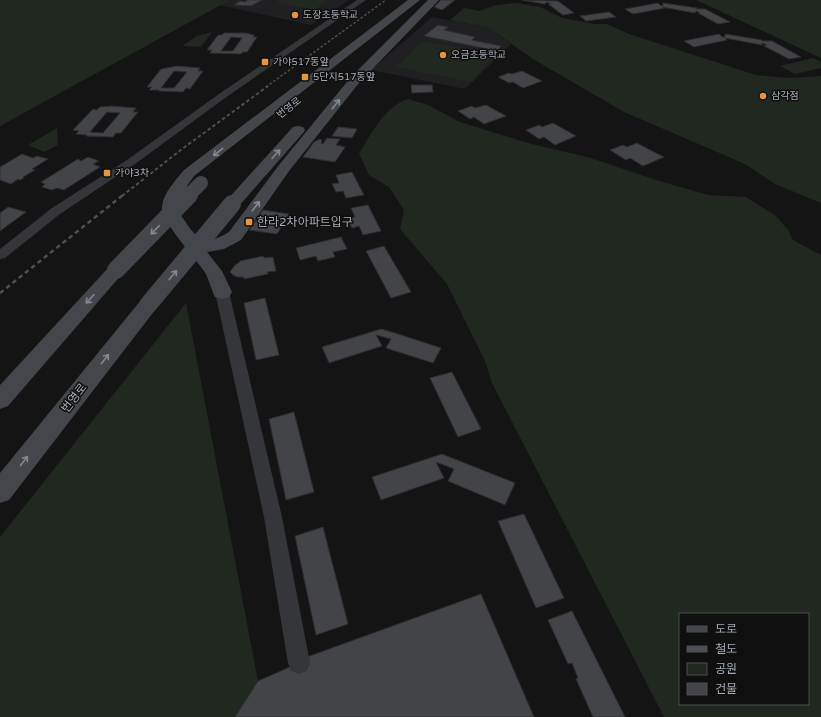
<svg xmlns="http://www.w3.org/2000/svg" width="821" height="717" viewBox="0 0 821 717" font-family="'Varela Round','Noto Sans KR',sans-serif">
  <style>
    .built { fill: #202022 }
    .green { fill: #202820; fill-rule: evenodd }
    .building { fill: #434448; stroke: #2e2e31; fill-rule: evenodd }
    .lines { fill: none; stroke-linecap: round; stroke-linejoin: round }
    .street { fill: #35363a; fill-rule: evenodd }
    .secondary { fill: #43464a; fill-rule: evenodd }
    .rail-far2 { stroke: #4c4f53; stroke-width: 1.5; stroke-dasharray: 2.5 2; stroke-linecap: butt }
    .rail-far1 { stroke: #4c4f53; stroke-width: 2; stroke-dasharray: 3.5 2.5; stroke-linecap: butt }
    .rail { stroke: #4c4f53; stroke-width: 2.5; stroke-dasharray: 4.5 3.5; stroke-linecap: butt }
    .secondary-bridge-far1 { stroke: #43464a; stroke-width: 14 }
    .secondary-bridge { stroke: #43464a; stroke-width: 18 }
    .oneway { stroke: #83888f }
    .poi-dot { fill: #e2973e; stroke: #0f0f10; stroke-width: 1.5 }
    .labels { text-anchor: middle; dominant-baseline: central; stroke-width: 3; stroke-linejoin: round; paint-order: stroke }
    .far-poi-label { font-size: 10px; fill: #a6acb4; stroke: #0f0f10; text-anchor: start }
    .far-street-label { font-size: 10px; fill: #a6acb4; stroke: #0f0f10 }
    .poi-label { font-size: 12px; fill: #a6acb4; stroke: #0f0f10; text-anchor: start }
    .street-label { font-size: 12px; fill: #a6acb4; stroke: #0f0f10 }
  </style>
  <rect width="100%" height="100%" fill="#141415"/>
  <g class="built">
    <path d="M230 0H349L311 25 219 5Z"/>
    <path d="M432 17 489 28 511 44 465 89 371 70Z"/>
  </g>
  <g class="green">
    <path d="M0 0H230L0 126Z"/>
    <path d="M280 0H328L314 10 276 2Z"/>
    <path d="M696 0H821V58Z"/>
    <path d="M516 3 540 7 562 18 595 24H607L629 34 756 75 789 78 821 76V203L775 184 745 164 624 112 533 59 489 28 450 20 464 8 479 11 496 5Z"/>
    <path d="M212 32 201 47 182 46 197 36Z"/>
    <path d="M423 41 494 54 472 82 396 67Z"/>
    <path d="M813 58 821 62V68L795 74 780 66Z"/>
    <path d="M408 99 428 105 460 122 528 143 591 158 656 180 708 195 746 197 776 216 788 230 793 240 821 255V717H664L492 383 485 361 447 284 400 229 404 210 389 187 369 175 359 154C371 134 385 106 408 99ZM680 614H808V704H680Z"/>
    <path d="M57 128 58 145 44 152 28 145Z"/>
    <path d="M186 303 258 681 235 717H0V537Z"/>
  </g>
  <g class="building">
    <path d="M248 0H262L251 6 234 5 240 1 245 2Z"/>
    <path d="M441 0H455L442 10 434 7Z"/>
    <path d="M522 0 558 1 574 13 563 15 548 4H551L547 2 545 4Z"/>
    <path d="M658 3 660 5 663 6V3L697 8 696 9H705L730 22 718 24 698 13H700L696 11 695 13 662 7 665 8 633 14 625 9Z"/>
    <path d="M609 12 616 17 586 21 580 16Z"/>
    <path d="M438 25 448 27 444 30 475 37 472 40 501 46 497 51 424 36Z"/>
    <path d="M224 33H245L254 35 253 37H257L247 52H243L241 54 210 53 212 50H207L218 35H222ZM231 37 242 38 233 51H221Z"/>
    <path d="M719 34 722 37H725V34L762 40V41H772L801 57 789 59 764 46 767 45 762 43V45L725 38 727 40 694 47 684 41Z"/>
    <path d="M177 66 200 68 198 71H203L190 89 186 88 183 92 159 91V90H149L152 87H147L161 69ZM174 71 187 72 174 88H161Z"/>
    <path d="M522 71 542 81 523 88 513 82 509 83 498 77 509 73 512 74Z"/>
    <path d="M411 85H432L433 92 412 93Z"/>
    <path d="M486 105 506 116 484 124 474 117 470 119 458 111 472 106 475 108Z"/>
    <path d="M111 106 136 108 133 112H138L121 133H116L113 137 86 136 87 135 76 134 79 131 73 130 93 109 97 110 100 107ZM107 112 120 113 103 133 90 132Z"/>
    <path d="M553 123 576 136 555 145 544 137 539 139 526 130 539 125 542 127Z"/>
    <path d="M338 127 357 129 352 138 332 136Z"/>
    <path d="M327 138 340 139 336 145 345 147 335 162 303 157 314 142 320 139 322 140 321 143 323 144Z"/>
    <path d="M637 143 650 150 664 157 643 166 630 158 626 160 610 150 623 145 627 147Z"/>
    <path d="M22 154 33 158 37 156 48 159 32 169 35 170 23 177 24 178 20 180 18 179 11 184 0 180V167Z"/>
    <path d="M88 157 99 161 93 164 100 167 64 190 57 188 52 190 42 187 45 184 41 182 78 159 81 161Z"/>
    <path d="M352 172 364 195 346 198 343 191 336 192 332 184 339 183 336 175Z"/>
    <path d="M368 205 381 231 363 235 359 226 352 228 347 218 355 217 351 208Z"/>
    <path d="M8 207 26 212 0 231V213Z"/>
    <path d="M263 210 289 214 277 234 249 230Z"/>
    <path d="M341 237 347 249 333 252 335 257 318 261 316 256 300 260 296 248Z"/>
    <path d="M384 246 411 292 391 298 366 251Z"/>
    <path d="M263 256 264 258 273 257 276 271 267 272 268 274 244 279V277H237L233 275 230 272 235 265 240 262V261Z"/>
    <path d="M265 298 279 355 256 360 244 303Z"/>
    <path d="M381 329 395 333 441 348 433 363 386 348 391 339 376 335 382 346 329 363 322 347Z"/>
    <path d="M452 372 481 429 458 437 430 378Z"/>
    <path d="M294 412 314 492 286 500 269 419Z"/>
    <path d="M442 454 515 483 505 505 448 481 454 469 436 462 444 478 381 500 372 477Z"/>
    <path d="M524 514 564 598 536 608 498 521Z"/>
    <path d="M323 527 348 624 316 635 295 536Z"/>
    <path d="M481 594 534 717H235L258 681 299 663 307 657Z"/>
    <path d="M572 611 625 717H593L576 679 578 678 572 663 568 664 548 620Z"/>
  </g>
  <g class="lines">
    <g class="street">
      <path d="M357 0H366L225 98 135 164 60 214 5 258 0 259V249L52 208 127 160 219 94Z"/>
      <path d="M222 287 227 289 229 292 282 517 310 663 307 671 299 674 291 671 288 663 264 517 215 292 217 289Z"/>
    </g>
    <g class="secondary">
      <path d="M408 0H420L194 176C188 185 179 196 179 207 179 213 182 217 185 221 198 242 208 245 229 232L279 165 351 77 428 0H439L359 83 289 171 241 240 224 249 207 252 222 271 232 292 229 297 222 299 215 297C211 289 209 279 204 271 195 258 161 221 162 207 163 193 176 180 184 170Z"/>
      <path d="M298 126 303 127 305 130 303 133 238 207 232 209 226 207 224 204 226 201 293 127Z"/>
      <path d="M116 264 122 266 125 270 122 274 8 406 0 409V385L110 266Z"/>
      <path d="M148 298 155 300 158 305 155 310 9 500 0 503V473L141 300Z"/>
    </g>
    <path class="rail-far2" d="M266 87 386 0"/>
    <path class="rail-far1" d="M122 196 182 149 268 86"/>
    <path class="rail" d="M0 293 123 195"/>
    <path class="secondary-bridge-far1" d="M188 196 201 183"/>
    <g class="secondary-bridge">
      <path d="M116 270 189 195"/>
      <path d="M148 305 232 204"/>
    </g>
  </g>
  <defs><path id="oneway-shaft" d="M-6 0H5M1.5-3L5.5 0L1.5 3" fill="none" stroke-width="1.6" stroke-linecap="round" stroke-linejoin="round"/></defs>
  <g class="oneway">
    <use href="#oneway-shaft" transform="translate(336 104) rotate(-51)"/>
    <use href="#oneway-shaft" transform="translate(218 152) rotate(142)"/>
    <use href="#oneway-shaft" transform="translate(276 154) rotate(-48)"/>
    <use href="#oneway-shaft" transform="translate(256 206) rotate(-53)"/>
    <use href="#oneway-shaft" transform="translate(155 230) rotate(134)"/>
    <use href="#oneway-shaft" transform="translate(173 275) rotate(-50)"/>
    <use href="#oneway-shaft" transform="translate(90 299) rotate(132)"/>
    <use href="#oneway-shaft" transform="translate(105 359) rotate(-52)"/>
    <use href="#oneway-shaft" transform="translate(24 461) rotate(-52)"/>
  </g>
  <g class="poi-dot">
    <circle cx="295" cy="15" r="4"/>
    <circle cx="443" cy="55" r="4"/>
    <rect x="261" y="58" width="8" height="8" rx="2"/>
    <rect x="301" y="73" width="8" height="8" rx="2"/>
    <circle cx="763" cy="96" r="4"/>
    <rect x="103" y="169" width="8" height="8" rx="2"/>
    <rect x="245" y="218" width="8" height="8" rx="2"/>
  </g>
  <g class="labels">
    <g class="far-poi-label">
      <text x="303" y="15">도장초등학교</text>
      <text x="451" y="55">오금초등학교</text>
      <text x="273" y="62">가야517동앞</text>
      <text x="313" y="77">5단지517동앞</text>
      <text x="771" y="96">삼각점</text>
      <text x="115" y="173">가야3차</text>
    </g>
    <g class="far-street-label">
      <text transform="translate(289 108) rotate(-38)">번영로</text>
    </g>
    <g class="poi-label">
      <text x="257" y="222">한라2차아파트입구</text>
    </g>
    <g class="street-label">
      <text transform="translate(74 398) rotate(-52)">번영로</text>
    </g>
  </g>
  <rect x="679" y="613" width="130" height="92" fill="#0f0f10" stroke="#4b4e52"/>
  <rect x="687" y="626" width="20" height="6" fill="#43464a" stroke="#4b4e52"/>
  <text x="715" y="633" font-size="12" fill="#a6acb4">도로</text>
  <rect x="687" y="646" width="20" height="6" fill="#4c4f53" stroke="#4b4e52"/>
  <text x="715" y="653" font-size="12" fill="#a6acb4">철도</text>
  <rect x="687" y="663" width="20" height="12" fill="#202820" stroke="#4b4e52"/>
  <text x="715" y="673" font-size="12" fill="#a6acb4">공원</text>
  <rect x="687" y="683" width="20" height="12" fill="#434448" stroke="#4b4e52"/>
  <text x="715" y="693" font-size="12" fill="#a6acb4">건물</text>
</svg>
